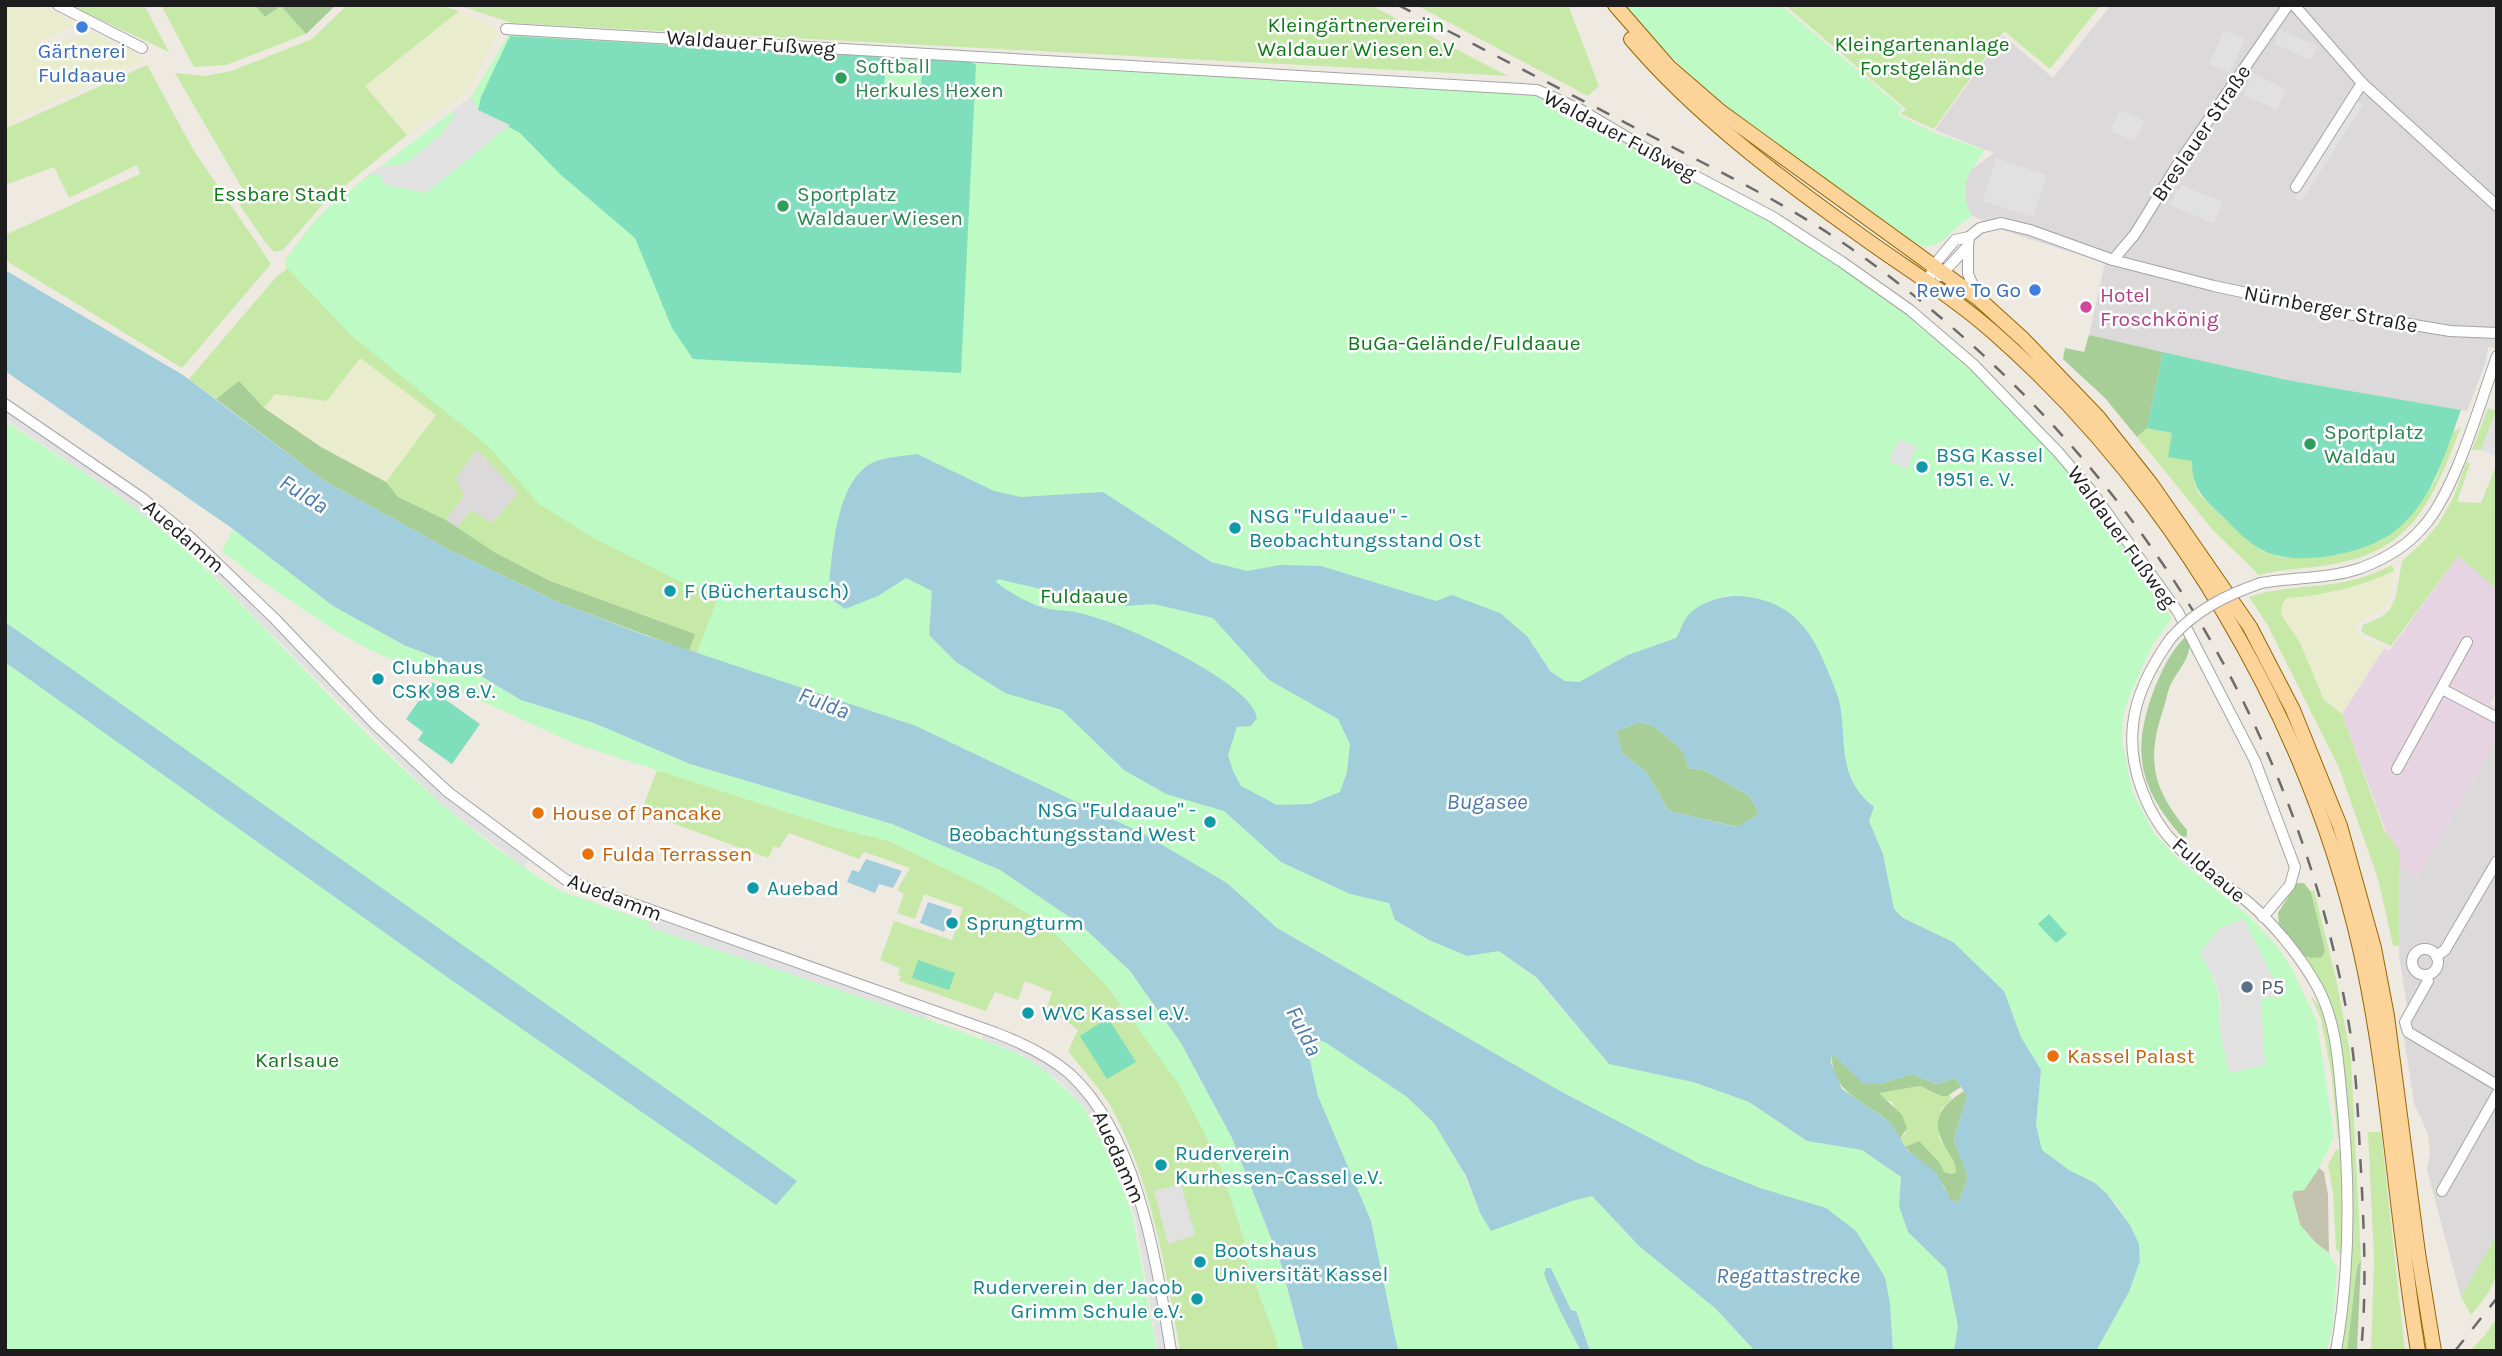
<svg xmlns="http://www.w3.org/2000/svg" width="2502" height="1356" viewBox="0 0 2502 1356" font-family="Karla,sans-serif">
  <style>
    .residential { fill: #dbd9d9 }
    .industrial { fill: #e7d4e3 }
    .construction { fill: #c2c2ae }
    .farmland { fill: #eaedcd }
    .grass { fill: #c6e9a7 }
    .forest { fill: #a6ce96 }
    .park { fill: #befac3; fill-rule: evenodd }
    .pitch { fill: #7fdebb }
    .parking { fill: #e1e1e1 }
    .water { fill: #a2cedc; fill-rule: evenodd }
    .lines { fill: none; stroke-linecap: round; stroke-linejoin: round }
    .minor-casing { stroke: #a4a4a4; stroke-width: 12 }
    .major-casing { stroke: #956600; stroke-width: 16 }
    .minor { stroke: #fff; stroke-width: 10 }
    .major { stroke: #fcd399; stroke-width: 14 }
    .rail { stroke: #6b6b6b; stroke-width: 2.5; stroke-dasharray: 14 14; stroke-linecap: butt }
    .minor-bridge-casing { stroke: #a4a4a4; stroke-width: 12; stroke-linecap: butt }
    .minor-bridge { stroke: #fff; stroke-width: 10 }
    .shop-dot { fill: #3f7fe0; stroke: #fff; stroke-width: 2.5 }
    .leisure-dot { fill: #2e9e5b; stroke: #fff; stroke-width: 2.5 }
    .hotel-dot { fill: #d1479c; stroke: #fff; stroke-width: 2.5 }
    .culture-dot { fill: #0f9aa8; stroke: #fff; stroke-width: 2.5 }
    .food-dot { fill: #e8710a; stroke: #fff; stroke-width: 2.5 }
    .service-dot { fill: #5c6f8a; stroke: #fff; stroke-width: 2.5 }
    .labels { text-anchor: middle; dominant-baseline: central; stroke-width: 5; stroke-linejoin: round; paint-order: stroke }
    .park-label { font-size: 21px; fill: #0a7b16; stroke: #fff }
    .street-label { font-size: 21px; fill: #1d1d1d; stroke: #fff }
    .shop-label { font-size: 21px; fill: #366cbe; stroke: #fff }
    .leisure-label { font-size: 21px; fill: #27864d; stroke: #fff; text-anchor: start }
    .hotel-label { font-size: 21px; fill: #b23c85; stroke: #fff; text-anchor: start }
    .culture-label { font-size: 21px; fill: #0d838f; stroke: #fff; text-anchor: start }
    .food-label { font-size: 21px; fill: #c56008; stroke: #fff; text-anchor: start }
    .service-label { font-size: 21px; fill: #4e5e75; stroke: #fff; text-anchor: start }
    .water-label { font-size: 23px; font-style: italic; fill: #4979ac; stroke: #fff }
  </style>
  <rect width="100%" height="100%" fill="#eeeae2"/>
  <g class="residential">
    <path d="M2111 5H2497V348L2488 347 2486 361 2467 411 2287 380 2089 335 2105 263 2005 231 1971 215 1966 205 1965 181 1971 170 1994 153 1935 130 2003 35 2053 78Z"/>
    <path d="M477 450 518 493 492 523 472 510 456 528 446 520 464 496 456 478Z"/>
    <path d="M2497 739V1234L2461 1297 2427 1170 2430 1153 2428 1134 2414 1103 2404 1037 2407 1006 2399 955 2400 869 2417 877Z"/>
  </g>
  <path class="industrial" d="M2458 556 2497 589V691L2490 704 2497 708V739L2417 878 2400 869 2342 714 2384 648 2389 651Z"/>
  <path class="construction" d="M2319 1168 2324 1172 2328 1195 2329 1253 2316 1243 2300 1225 2292 1195 2294 1191 2304 1190Z"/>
  <g class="farmland">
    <path d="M5 5H42L77 24 39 42 41 49 89 31 133 51 143 62 15 119 16 125 5 129Z"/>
    <path d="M459 11 491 25 497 31V36L467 93 407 135 365 86Z"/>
    <path d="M360 358 436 415 386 482 321 447 264 408 275 394 327 400Z"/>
    <path d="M2394 571 2392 594 2386 606 2381 611 2359 622 2356 627V631L2361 637 2384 648 2342 714 2324 700 2317 681 2281 614 2282 604 2287 597 2348 589Z"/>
  </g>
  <g class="grass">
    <path d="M70 5H144L169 52Z"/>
    <path d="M161 5H255L266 17 281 6 306 34 226 65 194 67Z"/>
    <path d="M347 5H439L459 11 365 86 407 135 325 202 283 250 274 252 265 242 233 195 242 188 175 73 205 76 231 71 312 39Z"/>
    <path d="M457 5H1370L1508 76 512 23Z"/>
    <path d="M1416 5H1568L1599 86 1588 96Z"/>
    <path d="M1785 5H2101L2050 69 2004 31 1934 129 1901 114 1906 109Z"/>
    <path d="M147 65 194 151 271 264 182 368 5 260V235L140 174 137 165 69 198 54 167 5 185V129Z"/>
    <path d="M377 173 713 595 719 596 697 654 689 651 695 634 550 581 494 552 456 528 472 510 492 523 518 493 477 450 456 478 464 496 446 520 398 497 386 482 436 415 360 358 327 401 275 394 264 408 239 381 216 399 189 379 277 276 287 269 285 260 315 221 370 174Z"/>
    <path d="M2488 408 2496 411 2481 450H2472Z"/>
    <path d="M2461 427C2435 493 2416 548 2339 563 2312 569 2285 568 2259 575L2212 529 2137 437 2147 428 2172 433 2192 461 2194 482 2199 494 2248 541 2262 551 2280 557 2295 558 2319 557 2423 499 2436 479 2453 432Z"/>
    <path d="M2467 461 2470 464 2457 502 2481 503 2497 463V589L2458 556 2391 646 2365 634 2361 631 2363 625 2381 617 2389 611 2396 596 2402 561 2424 541 2439 523 2453 498Z"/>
    <path d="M2392 565 2394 571C2359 587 2326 595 2287 598L2282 604 2281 614 2300 643 2324 700 2342 714 2384 830 2400 852 2399 946 2393 945 2378 879 2339 768 2267 624 2249 597C2276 588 2302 588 2330 584 2352 582 2372 575 2392 565Z"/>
    <path d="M657 770 833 827 889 841 987 889 1032 916 1060 938 1108 987 1181 1086 1218 1159 1244 1239 1246 1260 1277 1341 1278 1351H1180C1165 1266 1152 1183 1111 1107 1099 1087 1082 1069 1068 1051L1078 1030 1064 1019 1046 1011 1052 992 1025 981 1018 1000 995 992 986 1011 899 981 901 976 898 975 900 968 880 960 894 921 952 940 963 908 924 894 915 919 897 913 904 894 897 890 910 868 864 852 859 859 789 833 779 848 774 846 768 858 661 819 662 815 643 807Z"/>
    <path d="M2314 890 2337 983 2351 1058 2361 1260 2357 1267 2347 1351H2341L2351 1262 2350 1136 2344 1069 2337 1028 2301 955 2311 958 2325 950 2311 892Z"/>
    <path d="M2311 997C2338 1016 2338 1103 2342 1135L2338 1139 2331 1072 2321 1019Z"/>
    <path d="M1920 1086 1941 1096 1949 1094 1952 1099 1941 1109 1939 1138 1956 1165V1172L1952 1174 1944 1172 1940 1163 1919 1141 1905 1147 1900 1139 1906 1133 1892 1102 1882 1098 1879 1093Z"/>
    <path d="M2368 1132H2381L2405 1351H2371L2374 1259Z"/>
    <path d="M2342 1149V1254H2340L2336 1249 2333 1194 2328 1165 2336 1150Z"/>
    <path d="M2497 1234C2497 1276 2500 1281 2471 1315L2461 1297Z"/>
    <path d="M2497 1318V1351H2470L2485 1335Z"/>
  </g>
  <g class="forest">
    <path d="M255 5H336L306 34 281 6 265 17Z"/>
    <path d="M2089 335 2163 352 2147 428 2137 437 2105 398 2063 359 2065 348 2084 352Z"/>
    <path d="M239 381 264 408 321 447 386 482 398 497 446 520 494 552 550 581 695 634 689 651 560 603 448 549 323 480 216 399Z"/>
    <path d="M2187 635C2196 653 2178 669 2171 684 2167 692 2166 702 2163 710 2146 761 2153 789 2187 830V836L2183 838C2141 790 2131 756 2152 695 2161 672 2169 653 2187 635Z"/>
    <path d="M1640 722 1655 727 1683 751 1688 768 1704 770 1750 796 1759 814 1738 827 1669 811 1646 772 1622 753 1616 731Z"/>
    <path d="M2297 883H2304L2311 892 2325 950 2322 957 2311 958 2301 955 2279 927 2278 913Z"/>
    <path d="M1832 1054 1879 1084 1913 1074 1936 1084 1955 1078 1961 1087 1947 1096H1941L1920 1086 1879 1093 1902 1115 1907 1128 1900 1139C1897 1133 1893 1126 1888 1121 1864 1101 1830 1092 1832 1054Z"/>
    <path d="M1964 1091 1967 1096 1954 1140 1968 1177 1958 1203 1950 1200 1944 1186 1905 1147 1919 1141 1940 1163 1944 1172 1952 1174 1956 1172C1956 1163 1952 1159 1948 1152 1930 1123 1937 1108 1964 1091Z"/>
    <path d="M2361 1260 2357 1351H2347L2357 1267Z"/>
  </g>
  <g class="park">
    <path d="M1622 5H1781L1902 108 1898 115 1935 133 1985 150C1968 174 1958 186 1971 215L1969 219C1951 227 1941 253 1919 245 1813 174 1706 102 1622 5Z"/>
    <path d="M509 34 1541 93 1644 155 1772 221 1840 266 1906 313 1998 394 2032 429 2087 493 2172 618 2152 646 2129 697 2123 715 2122 740 2132 791 2154 833 2179 860 2248 915 2276 945 2291 967 2317 1022 2334 1137 2319 1168 2304 1190 2294 1191 2292 1195 2300 1225 2316 1243 2329 1253 2337 1268 2333 1324 2327 1351H2096L2129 1292 2140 1261 2139 1244 2130 1225 2118 1206 2095 1183 2069 1170 2042 1150 2036 1125 2041 1070 2021 1037 2004 991 1953 942 1903 918 1894 909 1883 854 1845 763 1840 702 1749 597 1725 596 1710 601 1687 616 1677 638 1628 655 1579 682 1565 681 1551 672 1527 636 1452 595 1389 903 1395 920 1429 940 1467 956 1499 951 1536 978 1609 1064 1693 1082 1749 1102 1807 1141 1862 1150 1901 1177 1899 1206 1908 1232 1946 1269 1958 1326 1954 1351H1893L1890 1303 1885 1277 1856 1231 1700 1164 1562 1092 1277 928 1227 883 1144 834 916 726 697 654 718 596 677 580 595 539 539 504 489 447 352 336 287 268 285 260 315 221 330 206 471 97ZM2220 928 2281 996 2260 998 2220 1030C2221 995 2218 984 2200 953Z"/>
    <path d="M5 421C68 463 135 502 190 554 311 669 416 805 561 891L949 1027 1019 1054 1043 1069 1082 1104 1111 1160 1132 1213 1157 1351H5Z"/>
    <path d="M233 529 333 606 404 645 476 673 521 700 594 723 690 764 892 824 1000 870 1081 925 1130 971 1142 988 1181 1043 1232 1138 1281 1264 1304 1351H1278L1277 1341 1246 1260 1244 1239 1218 1159 1180 1086 1108 987 1060 938 1032 916 987 889 889 841 833 827 573 743 362 646 331 628 254 576 222 551Z"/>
    <path d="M1320 1041 1325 1042C1361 1066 1404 1088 1433 1122 1454 1149 1468 1182 1480 1213L1592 1196 1639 1246 1715 1308 1755 1351H1590L1576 1311 1559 1307 1581 1351H1398L1371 1221 1318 1096 1309 1056 1313 1047Z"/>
  </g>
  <g class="pitch">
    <path d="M510 36 887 57 883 96 920 99 923 59 971 62 976 65 961 373 693 359 672 328 635 238 560 174 520 133 478 110 481 97Z"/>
    <path d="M2163 352 2287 380 2461 410C2445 453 2433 501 2395 531 2366 554 2295 568 2262 550 2246 542 2234 527 2221 515 2203 497 2192 489 2192 461L2168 457 2172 433 2147 428Z"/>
    <path d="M432 682 450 694 446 700 480 724 452 764 418 740 423 732 406 719Z"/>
    <path d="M2049 914 2067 934 2056 943 2038 924Z"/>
    <path d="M918 960 955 973 949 990 912 978Z"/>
    <path d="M1108 1018 1136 1062 1107 1079 1080 1036Z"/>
  </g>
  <g class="parking">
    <path d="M2224 30 2245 39 2230 73 2209 64Z"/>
    <path d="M2280 30 2317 46 2311 60 2274 44Z"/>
    <path d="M2252 73 2286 89 2277 110 2244 95Z"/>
    <path d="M471 97 478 110 510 125 426 193 384 184 381 175 370 174 380 167 405 164 441 135 455 116 453 111Z"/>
    <path d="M2357 101 2363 105 2301 202 2295 199Z"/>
    <path d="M2119 110 2145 121 2134 141 2110 131Z"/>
    <path d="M1996 158 2047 175 2033 217 1982 201Z"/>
    <path d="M2181 185 2223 202 2214 224 2170 205 2176 190 2179 191Z"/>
    <path d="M5 404 191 538 375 724 532 856 524 867 440 803 190 552 117 494 5 419Z"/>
    <path d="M2497 408V457L2481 450Z"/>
    <path d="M1899 439 1917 447 1907 469 1889 461Z"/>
    <path d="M652 918 929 1010 926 1019 648 927Z"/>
    <path d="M2244 919 2282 996 2261 998 2265 1065 2229 1073 2220 1030 2221 999 2214 977 2200 953 2220 928Z"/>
    <path d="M986 1029 1026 1045 1092 1098 1133 1183 1171 1351H1158L1135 1216 1097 1127 1084 1106 1062 1083 1021 1054 982 1039Z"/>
    <path d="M1181 1184 1195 1235 1168 1244 1154 1191Z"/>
  </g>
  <g class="water">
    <path d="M5 270 183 375 323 480 448 549 560 603 647 636 916 726 1144 834 1227 883 1277 928 1562 1092 1700 1164 1760 1188 1826 1208 1856 1231 1885 1277 1890 1303 1893 1351H1755L1715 1308 1639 1246 1592 1196 1572 1201 1491 1231 1480 1213 1466 1176 1434 1123 1407 1097 1325 1042 1320 1041 1313 1047 1309 1056 1318 1096 1371 1221 1398 1351H1304L1281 1264 1232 1138 1181 1043 1142 988 1130 971 1081 925 1000 870 892 824 690 764 594 723 521 700 476 673 404 645 333 606 233 529 5 371Z"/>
    <path d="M917 454 994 491 1021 497 1103 492 1211 562 1247 571 1280 565 1321 566 1436 601 1452 595 1500 613 1527 636 1551 672 1565 681 1579 682 1628 655 1676 638C1680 632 1682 624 1686 618 1695 604 1722 595 1738 596 1790 599 1812 629 1829 674 1833 684 1838 694 1840 704 1847 745 1837 778 1874 807L1869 821 1883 854 1894 909 1903 918 1953 942 2004 991 2021 1037 2041 1070 2036 1125 2042 1150 2069 1170 2095 1183 2107 1194 2130 1225 2139 1244 2140 1261 2129 1292 2096 1351H1954L1958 1326 1946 1269 1908 1232 1899 1206 1901 1177 1862 1150 1807 1141 1749 1102 1693 1082 1609 1064 1537 978 1499 951 1467 956 1429 940 1395 920 1389 903 1350 894 1281 862 1224 811 1166 794 1124 770 1062 710 1005 693 956 662 929 635 932 591 906 578 878 596 845 609 828 597C832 559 834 480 874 462 886 457 904 456 917 454ZM998 579 1101 603 1125 606 1154 604 1213 618 1269 680 1338 719 1350 744 1347 772 1340 792 1310 804 1277 805 1241 786 1233 771 1228 755 1237 727 1251 726 1257 718C1253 687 1155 641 1127 629 1111 622 1092 616 1075 612 1067 610 1057 611 1049 609 1031 605 1010 593 996 582ZM1640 722 1655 727 1683 751 1688 768 1704 770 1750 796 1759 814 1737 827 1669 811 1646 772 1622 753 1616 731ZM1832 1054 1863 1083 1879 1084 1913 1074 1936 1084 1955 1078 1967 1096 1954 1140 1968 1177 1958 1203 1950 1199 1936 1172 1907 1150 1891 1123 1842 1089 1831 1063Z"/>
    <path d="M5 622 797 1181 776 1205 447 977 5 662Z"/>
    <path d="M866 859 902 871 893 888 879 884 875 893 847 882 852 870 859 872Z"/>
    <path d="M928 902 952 910 944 932 920 923Z"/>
    <path d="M1546 1268H1551L1571 1310 1576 1311 1590 1351H1581C1568 1326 1554 1300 1544 1274Z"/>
  </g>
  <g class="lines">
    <defs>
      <g id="minor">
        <path d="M58 5 142 48"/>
        <path d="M2294 5 2362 83 2497 206"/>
        <path d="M506 29 1537 90 1581 110 1667 161 1773 217 1842 262 1910 310 1973 364 2058 452 2092 492 2178 612 2255 761 2295 867 2290 885 2263 917"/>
        <path d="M2296 187 2362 83"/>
        <path d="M1968 249V274L1978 297"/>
        <path d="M2113 260 2135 234 2178 164 2288 5"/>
        <path d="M1940 276 1968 246 1969 237"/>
        <path d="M1928 283 1934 265 1955 240 1969 237 1980 228 2001 223 2030 230 2113 260 2214 286 2336 312 2450 331 2497 333"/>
        <path d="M5 404 142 498 191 538 275 619 375 724 448 792 566 880 996 1033C1022 1043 1048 1055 1070 1074 1139 1138 1156 1262 1171 1351"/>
        <path d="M2261 583C2294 577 2329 579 2361 568 2385 559 2407 546 2423 527 2455 492 2480 403 2497 356"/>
        <path d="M2171 638C2153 663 2136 694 2133 725 2128 767 2147 816 2177 846 2197 868 2225 883 2248 902 2275 925 2301 957 2318 988 2335 1020 2338 1057 2341 1091 2350 1177 2351 1266 2336 1351"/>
        <path d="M2442 689 2497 718"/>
        <path d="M2397 769 2467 642"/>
        <circle cx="2425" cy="962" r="13"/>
        <path d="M2436 956 2445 950 2497 861"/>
        <path d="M2426 976 2428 981 2405 1022 2408 1032 2497 1085"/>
        <path d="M2442 1191 2497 1094"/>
      </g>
      <g id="major">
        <path d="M1615 5 1669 67 1721 112 1979 299 2023 339 2098 417 2151 484 2250 627 2293 710 2340 826 2374 948 2387 1016 2418 1253 2434 1351"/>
        <path d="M1631 39C1695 114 1777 176 1857 233 1902 266 1951 295 1993 332 2173 490 2309 720 2361 953 2390 1084 2396 1219 2418 1351"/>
      </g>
    </defs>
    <use href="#minor" class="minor-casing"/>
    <use href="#major" class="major-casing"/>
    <use href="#minor" class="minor"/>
    <use href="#major" class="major"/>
    <g class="rail">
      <path d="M1398 5C1483 49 1568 93 1653 137 1720 172 1787 204 1849 247 2111 430 2292 704 2348 1019 2357 1069 2358 1121 2361 1171 2364 1231 2367 1291 2361 1351"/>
      <path d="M2455 1351 2497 1298"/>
    </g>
    <defs>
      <path id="minor-bridge" d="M2171 638C2196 610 2226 595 2261 583"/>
    </defs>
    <use href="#minor-bridge" class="minor-bridge-casing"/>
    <use href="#minor-bridge" class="minor-bridge"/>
  </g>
  <g class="shop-dot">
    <circle cx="82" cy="27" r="7"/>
    <circle cx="2035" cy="290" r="7"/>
  </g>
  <g class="leisure-dot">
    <circle cx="841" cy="78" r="7"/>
    <circle cx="783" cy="206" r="7"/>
    <circle cx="2310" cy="444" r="7"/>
  </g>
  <circle class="hotel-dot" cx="2086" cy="307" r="7"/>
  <g class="culture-dot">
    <circle cx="1922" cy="467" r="7"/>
    <circle cx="1235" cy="528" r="7"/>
    <circle cx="670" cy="591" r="7"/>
    <circle cx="378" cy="679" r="7"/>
    <circle cx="1210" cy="822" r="7"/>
    <circle cx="753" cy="888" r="7"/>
    <circle cx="952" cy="923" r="7"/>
    <circle cx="1028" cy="1013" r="7"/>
    <circle cx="1161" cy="1165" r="7"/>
    <circle cx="1200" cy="1262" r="7"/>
    <circle cx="1197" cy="1299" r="7"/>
  </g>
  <g class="food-dot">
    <circle cx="538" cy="813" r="7"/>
    <circle cx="588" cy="854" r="7"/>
    <circle cx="2053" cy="1056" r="7"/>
  </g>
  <circle class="service-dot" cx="2247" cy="987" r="7"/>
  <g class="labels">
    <g class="park-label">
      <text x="1356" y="25">Kleingärtnerverein<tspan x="1356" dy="24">Waldauer Wiesen e.V</tspan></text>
      <text x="1922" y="44">Kleingartenanlage<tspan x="1922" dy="24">Forstgelände</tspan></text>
      <text x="280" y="194">Essbare Stadt</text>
      <text x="1464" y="343">BuGa-Gelände/Fuldaaue</text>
      <text x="1084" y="596">Fuldaaue</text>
      <text x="297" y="1060">Karlsaue</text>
    </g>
    <g class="street-label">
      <text transform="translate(751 43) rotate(4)">Waldauer Fußweg</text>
      <text transform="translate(2201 133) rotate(-56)">Breslauer Straße</text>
      <text transform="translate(1620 135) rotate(28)">Waldauer Fußweg</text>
      <text transform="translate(2331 309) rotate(11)">Nürnberger Straße</text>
      <text transform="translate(184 536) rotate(41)">Auedamm</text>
      <text transform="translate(2122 537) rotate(54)">Waldauer Fußweg</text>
      <text transform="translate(2209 870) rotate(40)">Fuldaaue</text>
      <text transform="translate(615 897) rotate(21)">Auedamm</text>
      <text transform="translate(1119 1157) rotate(66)">Auedamm</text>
    </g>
    <g class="shop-label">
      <text x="82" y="51">Gärtnerei<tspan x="82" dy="24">Fuldaaue</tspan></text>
      <text x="2021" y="290" text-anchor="end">Rewe To Go</text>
    </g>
    <g class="leisure-label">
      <text x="855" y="66">Softball<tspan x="855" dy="24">Herkules Hexen</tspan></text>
      <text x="797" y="194">Sportplatz<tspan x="797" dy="24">Waldauer Wiesen</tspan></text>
      <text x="2324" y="432">Sportplatz<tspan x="2324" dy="24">Waldau</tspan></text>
    </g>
    <g class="hotel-label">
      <text x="2100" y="295">Hotel<tspan x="2100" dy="24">Froschkönig</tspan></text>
    </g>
    <g class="culture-label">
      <text x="1936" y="455">BSG Kassel<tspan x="1936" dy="24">1951 e. V.</tspan></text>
      <text x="1249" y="516">NSG "Fuldaaue" -<tspan x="1249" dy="24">Beobachtungsstand Ost</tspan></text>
      <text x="684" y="591">F (Büchertausch)</text>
      <text x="392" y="667">Clubhaus<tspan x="392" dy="24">CSK 98 e.V.</tspan></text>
      <text x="1196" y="810" text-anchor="end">NSG "Fuldaaue" -<tspan x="1196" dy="24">Beobachtungsstand West</tspan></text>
      <text x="767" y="888">Auebad</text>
      <text x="966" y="923">Sprungturm</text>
      <text x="1042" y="1013">WVC Kassel e.V.</text>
      <text x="1175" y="1153">Ruderverein<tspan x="1175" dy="24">Kurhessen-Cassel e.V.</tspan></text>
      <text x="1214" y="1250">Bootshaus<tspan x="1214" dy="24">Universität Kassel</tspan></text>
      <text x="1183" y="1287" text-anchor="end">Ruderverein der Jacob<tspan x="1183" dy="24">Grimm Schule e.V.</tspan></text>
    </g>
    <g class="food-label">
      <text x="552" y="813">House of Pancake</text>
      <text x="602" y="854">Fulda Terrassen</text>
      <text x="2067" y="1056">Kassel Palast</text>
    </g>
    <g class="service-label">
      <text x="2261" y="987">P5</text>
    </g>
    <g class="water-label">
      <text transform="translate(304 494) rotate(33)">Fulda</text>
      <text transform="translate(824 703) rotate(21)">Fulda</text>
      <text x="1487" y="801">Bugasee</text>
      <text transform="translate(1304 1031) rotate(63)">Fulda</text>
      <text x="1788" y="1275">Regattastrecke</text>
    </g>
  </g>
  <rect width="2502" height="1356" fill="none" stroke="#1d1d1d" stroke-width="14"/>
</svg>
